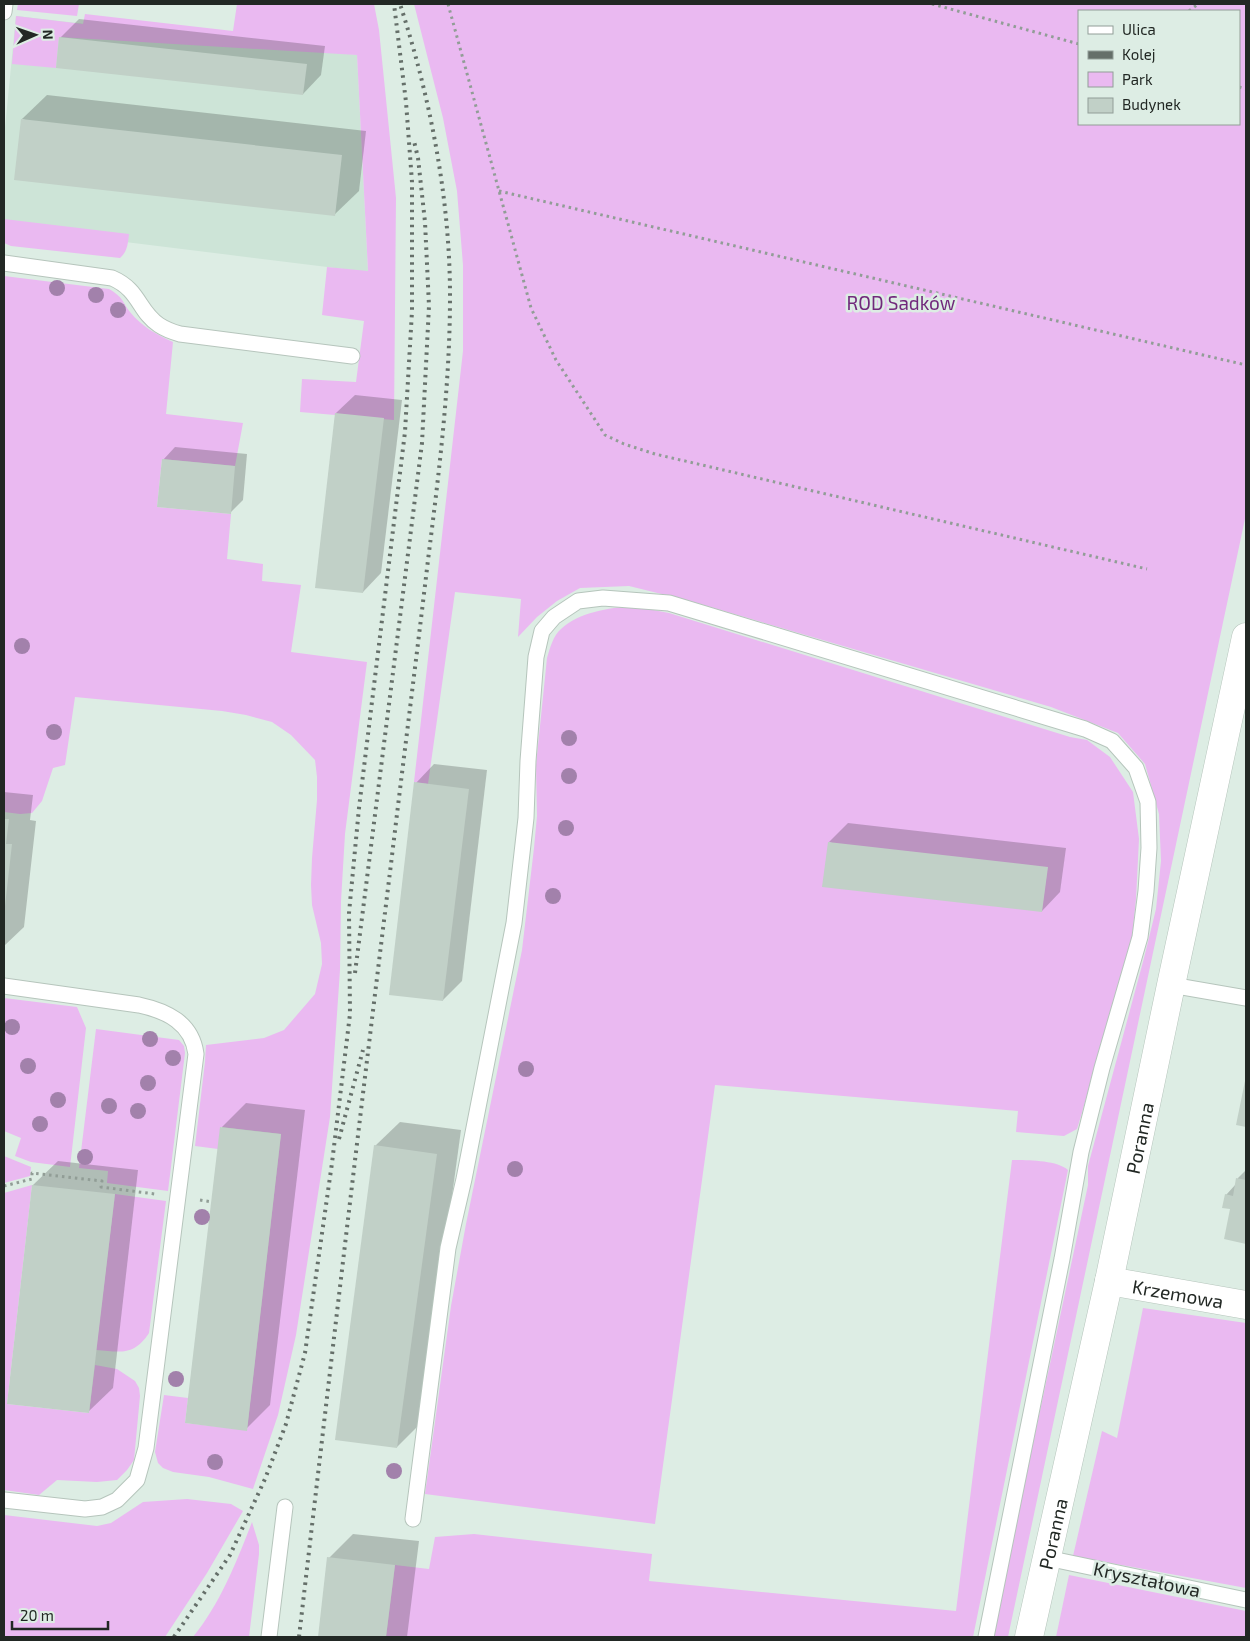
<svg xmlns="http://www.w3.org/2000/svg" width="1250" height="1641" viewBox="0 0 1250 1641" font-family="'Exo 2',sans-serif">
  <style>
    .built { fill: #cde4d7 }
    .green { fill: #eab9f1; fill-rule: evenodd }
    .shadow { fill: #0003 }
    .building { fill: #c1d0c7 }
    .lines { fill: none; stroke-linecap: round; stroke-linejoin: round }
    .lane-casing { stroke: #b6c5bc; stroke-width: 17 }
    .street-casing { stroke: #b6c5bc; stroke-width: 29 }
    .secondary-casing { stroke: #b6c5bc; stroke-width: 29 }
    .path { stroke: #919d96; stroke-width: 3; stroke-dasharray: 2.5 4; stroke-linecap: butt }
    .lane { stroke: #fff; stroke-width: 15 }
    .street { stroke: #fff; stroke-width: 28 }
    .secondary { stroke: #fff; stroke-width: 28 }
    .rail { stroke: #656f69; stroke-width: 4; stroke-dasharray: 2.5 5; stroke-linecap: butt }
    .tree { fill: #a281ab }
    .labels { text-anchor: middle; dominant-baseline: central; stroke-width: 5; stroke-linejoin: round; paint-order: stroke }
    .park-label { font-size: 19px; fill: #71297c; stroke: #ddede4 }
    .street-label { font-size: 19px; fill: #222824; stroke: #ddede4 }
  </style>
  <rect width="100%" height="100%" fill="#ddede4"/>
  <path class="built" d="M16 16 357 55 368 272 4 227V138Z"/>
  <g class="green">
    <path d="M18 4H79L77 16 17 10Z"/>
    <path d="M237 4H374L379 30 396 198 394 420 300 412 302 379 356 382 364 321 322 315 327 267 368 271 357 55 59 37 56 68 12 64 16 16 83 24 85 14 233 31Z"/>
    <path d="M414 4H1246V514L1008 1637H992L1088 1185V1166L1144 958 1156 909 1161 861 1159 814 1145 764 1118 733 1051 707 690 601 629 586 580 588 557 601 537 617 518 637 521 599 455 592 428 784 414 782 463 351V265L457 191 443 118ZM1079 11H1239V124H1079Z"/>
    <path d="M4 219 129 234C128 244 127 252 120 258L11 246 4 243Z"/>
    <path d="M4 276 109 289C124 298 121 300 130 312 141 326 157 335 173 342L166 414 243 423 235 466 162 459 157 507 231 514 227 559 263 564 262 581 301 585 291 652 367 662 345 834 341 901 340 970 330 1117 296 1335 278 1415 253 1489 209 1477 173 1472 163 1468 158 1463 155 1452 164 1395 188 1398 185 1423 247 1430 281 1134 221 1127 218 1149 195 1146 205 1062 206 1045 264 1038 284 1030 315 994 322 964 321 943 312 905 311 885 312 858 317 800V777L315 760 291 735 272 722 246 715 222 711 75 697 65 765 53 768 42 801 32 813 20 814 4 812Z"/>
    <path d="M632 606 669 613 1070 737 1087 740 1110 757 1133 792 1139 839 1136 899 1132 938 1081 1116 1077 1129 1064 1136 1016 1132 1018 1111 715 1085 655 1524 425 1494 451 1306 466 1224 522 950 534 848 537 816 536 765 547 658C550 648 553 636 561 629 579 612 609 608 632 606Z"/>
    <path d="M4 998 77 1007 86 1028 70 1167 31 1162 15 1156 21 1138 4 1131Z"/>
    <path d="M96 1029 179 1040 184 1046 185 1053 168 1191 107 1183 108 1171 79 1168Z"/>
    <path d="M4 1156 31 1167 30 1176 4 1183Z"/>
    <path d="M1012 1160C1027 1160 1057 1160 1068 1170L973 1637H386L395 1565 429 1569 435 1537 474 1534 652 1554 649 1581 956 1611Z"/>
    <path d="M32 1185 7 1404 89 1413 95 1365 117 1369 135 1381 139 1388 140 1396 134 1460 127 1470 117 1480 97 1482 57 1480 39 1495 4 1490V1193Z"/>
    <path d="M115 1194 166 1201 149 1333C134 1356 121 1352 96 1350Z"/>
    <path d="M1143 1308 1246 1323V1588L1073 1556 1102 1431 1117 1438Z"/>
    <path d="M187 1499 231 1504 243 1511 207 1573 165 1637H4V1515L97 1526 111 1523 143 1502Z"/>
    <path d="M252 1522 259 1545V1554L249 1637H193C220 1604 237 1561 252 1522Z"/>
    <path d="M1069 1575 1246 1611V1637H1056Z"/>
  </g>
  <g class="shadow">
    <path d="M79 19 325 46 321 75 303 94 60 38Z"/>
    <path d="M47 95 366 131 359 191 334 215 22 119Z"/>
    <path d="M355 395 402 400 381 573 363 592 336 413Z"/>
    <path d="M175 447 247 454 243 500 230 513 163 460Z"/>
    <path d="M434 764 487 770 462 981 443 1000 416 783Z"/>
    <path d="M4 792 33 795 30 820 36 821 24 927 4 946Z"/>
    <path d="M848 823 1066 848 1060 892 1042 911 829 842Z"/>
    <path d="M246 1103 305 1110 270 1405 246 1429 186 1422 222 1127Z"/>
    <path d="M400 1122 461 1130 421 1423 397 1447 375 1146Z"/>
    <path d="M58 1161 138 1170 113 1388 88 1412 8 1403 33 1185Z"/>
    <path d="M1246 1170V1242L1225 1238 1232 1208 1226 1195 1236 1184 1238 1178Z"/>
    <path d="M353 1534 419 1541 407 1637H319L329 1558Z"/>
  </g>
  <g class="building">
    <path d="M59 37 307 64 303 95 56 68Z"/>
    <path d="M21 119 342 155 335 216 14 180Z"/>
    <path d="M335 413 384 418 363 593 315 588Z"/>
    <path d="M162 459 235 466 231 514 157 507Z"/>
    <path d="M414 782 469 789 443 1001 389 995Z"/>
    <path d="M4 819H9L6 844H12L5 906Z"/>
    <path d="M828 842 1048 867 1042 912 822 887Z"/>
    <path d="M1245 1081H1246V1127L1236 1125Z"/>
    <path d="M220 1127 281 1134 247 1431 185 1423Z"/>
    <path d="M374 1145 437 1154 397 1448 335 1440Z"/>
    <path d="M1236 1178 1246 1180V1244L1224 1239 1230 1209 1222 1208 1225 1194 1233 1196Z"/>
    <path d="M32 1185 115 1194 89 1413 7 1404Z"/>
    <path d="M327 1557 395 1565 386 1637H318Z"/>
  </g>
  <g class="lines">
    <defs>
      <g id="lane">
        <path d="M4 12 5 4"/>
        <path d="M4 263 112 278C140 290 138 311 159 325 165 329 173 332 180 334L352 356"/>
        <path d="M1171 985 1246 998"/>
        <path d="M4 986 139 1005C167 1011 192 1023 196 1054L146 1448 137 1480 117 1500 102 1507 85 1509 4 1500"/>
        <path d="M413 1519 448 1248 464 1179 514 923 526 818 528 761 536 657 542 631 554 617 578 601 603 598 669 603 1085 729 1112 741 1136 768 1148 802 1149 848 1146 891 1140 937 1102 1068 1081 1152 1062 1259 986 1637"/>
        <path d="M1047 1558 1246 1600"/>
        <path d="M269 1637 285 1507"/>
      </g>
      <g id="street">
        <path id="s1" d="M1109 1281 1246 1305"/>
      </g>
      <g id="secondary">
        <path id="s2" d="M1029 1637 1109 1281 1171 985 1246 637"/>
      </g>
    </defs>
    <use href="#lane" class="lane-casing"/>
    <use href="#street" class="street-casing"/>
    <use href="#secondary" class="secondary-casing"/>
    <g class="path">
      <path d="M448 4 531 308 556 360 605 435 624 444 655 454 1147 569"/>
      <path d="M932 4 1079 44"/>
      <path d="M1189 11 1198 4"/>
      <path d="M1239 87 1246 89"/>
      <path d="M499 191 1246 365"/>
      <path d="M4 1186 32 1179V1173L102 1181 101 1187 155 1194"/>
      <path d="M200 1200 212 1202"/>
    </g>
    <use href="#lane" class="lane"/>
    <use href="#street" class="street"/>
    <use href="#secondary" class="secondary"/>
    <g class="rail">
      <path d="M355 973 422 443 429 306 425 222 418 158 414 141"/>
      <path d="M339 1139 363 1050"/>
      <path d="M174 1637 230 1555 265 1479 286 1424 305 1353 332 1163 350 1014 349 913 359 808 405 432 412 311V182L406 102 394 4"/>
      <path d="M299 1637C329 1380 359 1122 391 864 403 763 416 662 428 560 439 473 450 385 450 296 450 198 430 97 400 4"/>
    </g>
  </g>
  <g class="tree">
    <circle cx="57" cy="288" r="8"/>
    <circle cx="96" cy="295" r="8"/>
    <circle cx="118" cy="310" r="8"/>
    <circle cx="22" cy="646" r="8"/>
    <circle cx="54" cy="732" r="8"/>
    <circle cx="569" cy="738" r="8"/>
    <circle cx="569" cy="776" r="8"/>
    <circle cx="566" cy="828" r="8"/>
    <circle cx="553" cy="896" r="8"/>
    <circle cx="12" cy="1027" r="8"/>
    <circle cx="150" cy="1039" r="8"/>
    <circle cx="173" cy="1058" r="8"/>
    <circle cx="28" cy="1066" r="8"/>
    <circle cx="526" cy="1069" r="8"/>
    <circle cx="148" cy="1083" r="8"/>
    <circle cx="58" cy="1100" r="8"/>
    <circle cx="109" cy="1106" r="8"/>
    <circle cx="138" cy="1111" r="8"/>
    <circle cx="40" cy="1124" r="8"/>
    <circle cx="85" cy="1157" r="8"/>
    <circle cx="515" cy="1169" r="8"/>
    <circle cx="202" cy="1217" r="8"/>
    <circle cx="176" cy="1379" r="8"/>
    <circle cx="215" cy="1462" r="8"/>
    <circle cx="394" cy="1471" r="8"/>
  </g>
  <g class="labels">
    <g class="park-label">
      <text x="901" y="302">ROD Sadków</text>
    </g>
    <g class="street-label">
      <text stroke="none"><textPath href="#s2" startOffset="511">Poranna</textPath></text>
      <text stroke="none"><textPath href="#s1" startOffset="70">Krzemowa</textPath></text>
      <text stroke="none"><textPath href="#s2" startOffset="106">Poranna</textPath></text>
      <text transform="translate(1147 1579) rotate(12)">Kryształowa</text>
    </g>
  </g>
  <rect width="1250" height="1641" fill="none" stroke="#222824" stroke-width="10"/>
  <rect x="1078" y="10" width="162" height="115" fill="#ddede4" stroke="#929e97"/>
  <rect x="1088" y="26" width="25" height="8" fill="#ffffff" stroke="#929e97"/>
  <text x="1122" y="35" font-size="15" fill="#222824">Ulica</text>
  <rect x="1088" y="51" width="25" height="8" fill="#656f69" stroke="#929e97"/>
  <text x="1122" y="60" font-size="15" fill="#222824">Kolej</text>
  <rect x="1088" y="72" width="25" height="15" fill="#eab9f1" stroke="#929e97"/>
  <text x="1122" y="85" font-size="15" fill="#222824">Park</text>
  <rect x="1088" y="98" width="25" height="15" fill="#c1d0c7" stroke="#929e97"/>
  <text x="1122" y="110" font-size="15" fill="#222824">Budynek</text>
  <g transform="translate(35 35) rotate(88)" stroke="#ddede4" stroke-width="4" paint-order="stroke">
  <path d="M0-4L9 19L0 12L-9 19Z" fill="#222824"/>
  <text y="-8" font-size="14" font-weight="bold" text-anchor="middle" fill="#222824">N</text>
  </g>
  <path d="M12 1621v8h96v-8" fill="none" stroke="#222824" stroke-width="2.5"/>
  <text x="20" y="1621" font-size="15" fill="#222824" stroke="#ddede4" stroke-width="4" paint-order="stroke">20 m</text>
</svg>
